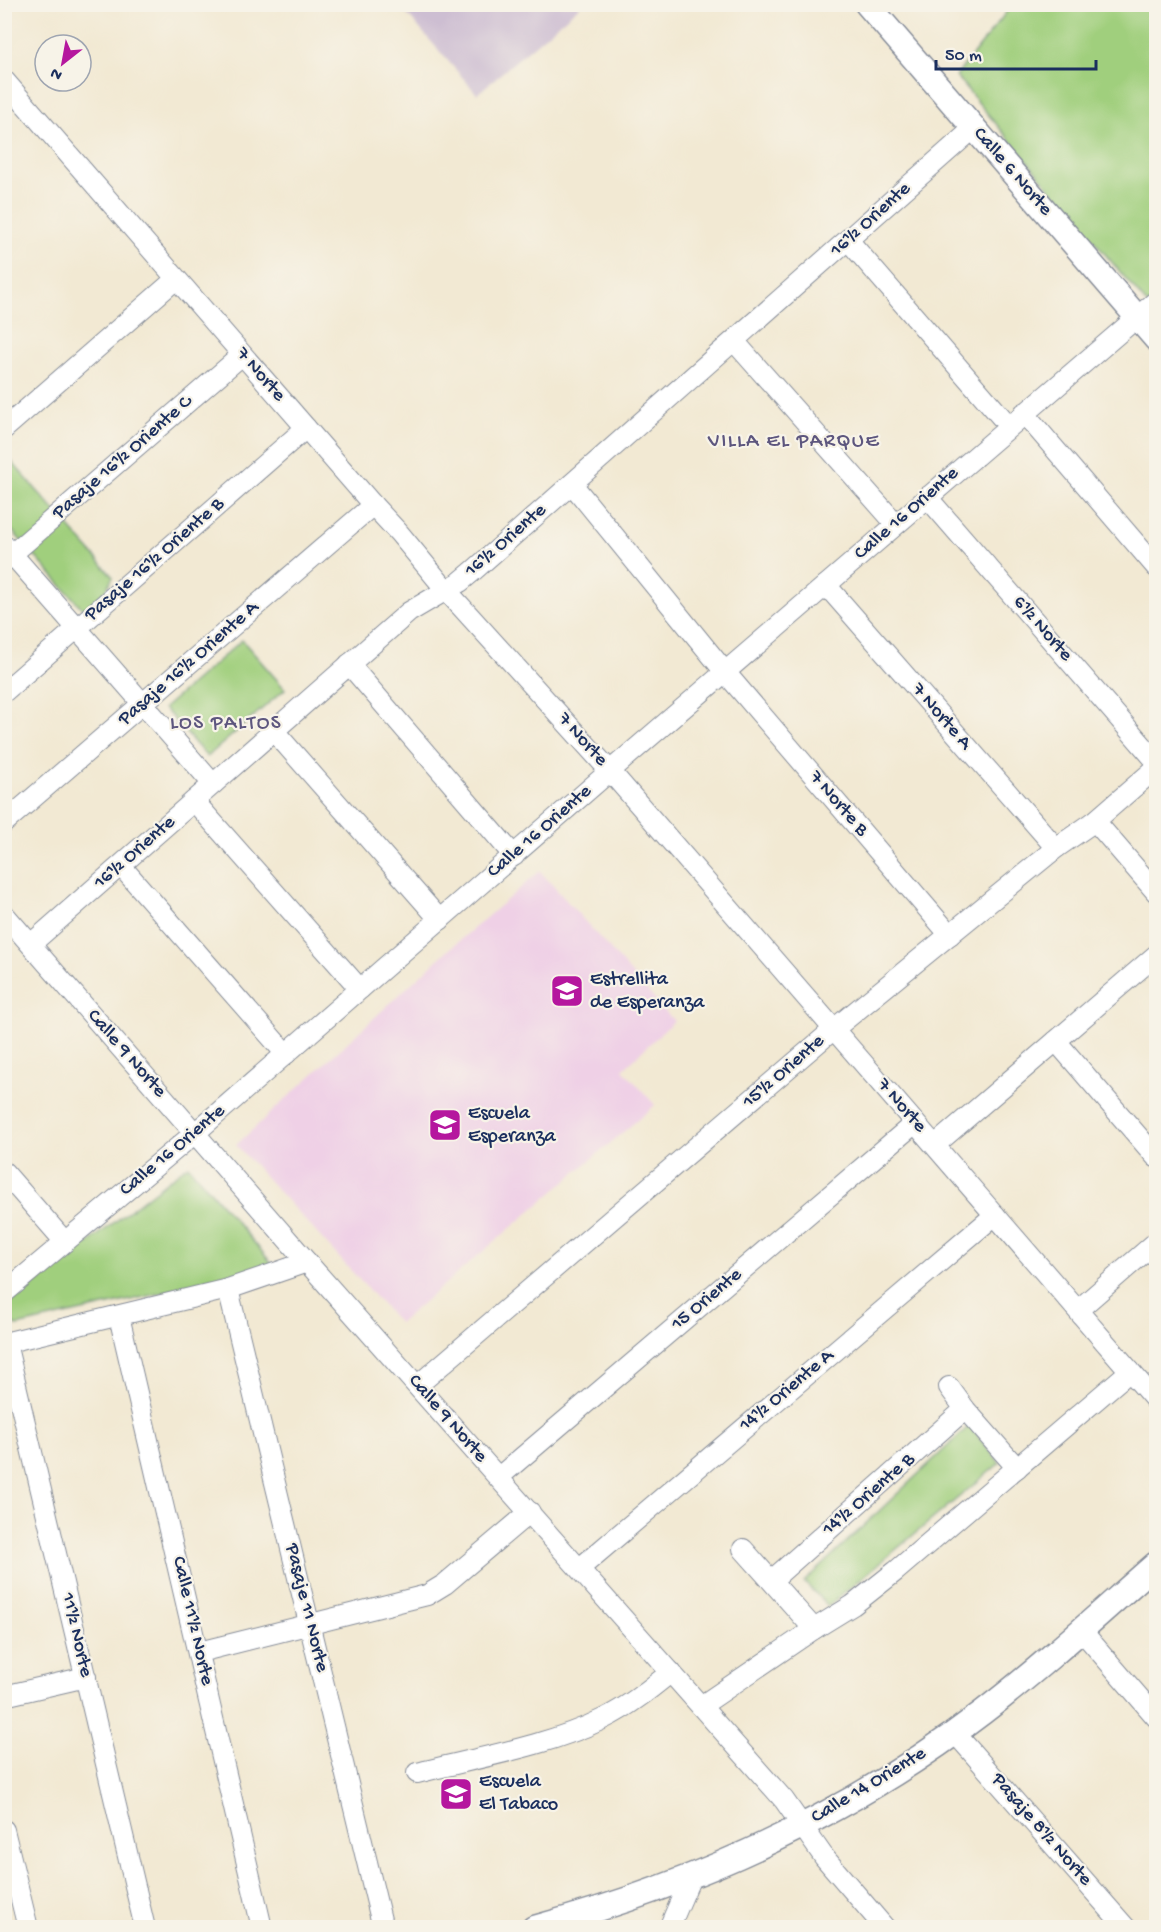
<svg xmlns="http://www.w3.org/2000/svg" width="1161" height="1932" viewBox="0 0 1161 1932" font-family="'Gochi Hand',sans-serif">
  <style>
    .built { fill: #efd0e6 }
    .industrial { fill: #cdbed2 }
    .green { fill: #a0cf7d; stroke: #5e7f6e; stroke-width: 1.5 }
    .lines { fill: none; stroke-linecap: round; stroke-linejoin: round }
    .minor-casing { stroke: #868c98; stroke-width: 22 }
    .tertiary-casing { stroke: #868c98; stroke-width: 27 }
    .minor { stroke: #fff; stroke-width: 20 }
    .tertiary { stroke: #fff; stroke-width: 24 }
    .labels { text-anchor: middle; dominant-baseline: central; stroke-width: 4.5; stroke-linejoin: round; paint-order: stroke }
    .street-label { font-size: 20px; fill: #1b2f5e; stroke: #f7f3e8 }
    .poi-label { font-size: 20px; fill: #1b2f5e; stroke: #f7f3e8; text-anchor: start }
    .neighbourhood-label { font-size: 21px; letter-spacing: 1.5px; fill: #5d567e; stroke: #f7f3e8 }
  </style>
  <rect width="100%" height="100%" fill="#f7f3e8"/>
  <filter id="ink" filterUnits="userSpaceOnUse"><feTurbulence type="fractalNoise" baseFrequency=".0167" numOctaves="2"/><feDisplacementMap in="SourceGraphic" scale="12" xChannelSelector="R" yChannelSelector="G"/><feConvolveMatrix kernelMatrix="1 2 1 2 8 2 1 2 1" color-interpolation-filters="sRGB"/></filter>
  <filter id="wash" filterUnits="userSpaceOnUse"><feTurbulence type="fractalNoise" baseFrequency=".008" numOctaves="4" result="noise"/><feDisplacementMap in="SourceGraphic" scale="24" xChannelSelector="R" yChannelSelector="G"/><feGaussianBlur stdDeviation="1.35" result="paint"/><feColorMatrix in="noise" values="0 0 0 0 0 0 0 0 0 0 0 0 0 0 0 0 0 1.4 0 .05"/><feComposite in="paint" operator="in"/></filter>
  <g filter="url(#wash)">
    <rect width="100%" height="100%" fill="#f2e9d3"/>
    <path class="built" d="M540 871 674 1021 623 1069 655 1105 399 1323 236 1145 436 961Z"/>
    <path class="industrial" d="M399 5H581L477 94Z"/>
    <g class="green">
      <path d="M1012 5H1156V315L956 76Z"/>
      <path d="M4 453 113 577 90 617 5 523Z"/>
      <path d="M242 640 285 689 207 757 164 708Z"/>
      <path d="M188 1165 275 1267 17 1326 9 1322 5 1313 8 1305Z"/>
      <path d="M969 1426 1000 1463 828 1606 804 1582Z"/>
    </g>
  </g>
  <g filter="url(#ink)">
    <g class="lines">
      <defs>
        <g id="minor">
          <path d="M4 80 373 505 399 533 446 590 610 771 1156 1401"/>
          <path d="M848 240 1009 426"/>
          <path d="M734 341 896 524"/>
          <path d="M1024 413 1156 567"/>
          <path d="M4 429 176 279"/>
          <path d="M572 484 725 672 950 935"/>
          <path d="M927 497 1156 761"/>
          <path d="M4 545 213 784"/>
          <path d="M4 561 242 355"/>
          <path d="M826 585 1056 848"/>
          <path d="M349 664 514 856"/>
          <path d="M4 692 306 428"/>
          <path d="M274 731 440 920"/>
          <path d="M194 801 360 989"/>
          <path d="M1095 821 1156 892"/>
          <path d="M4 823 373 505"/>
          <path d="M121 866 286 1054"/>
          <path d="M4 914 307 1262 784 1800 824 1857 885 1928"/>
          <path d="M31 944 409 612 460 582 472 572 974 128"/>
          <path d="M1056 1041 1156 1157"/>
          <path d="M935 1145 1156 955"/>
          <path d="M4 1172 65 1242"/>
          <path d="M228 1289 383 1928"/>
          <path d="M4 1293 195 1133 610 771 1156 301"/>
          <path d="M1078 1310 1156 1242"/>
          <path d="M119 1316 262 1928"/>
          <path d="M4 1343 228 1289 307 1262"/>
          <path d="M6 1343 145 1928"/>
          <path d="M418 1385 834 1029 1056 848 1095 821 1156 768"/>
          <path d="M949 1387 965 1409 1017 1468"/>
          <path d="M499 1477 915 1123"/>
          <path d="M743 1549 814 1629"/>
          <path d="M580 1568 995 1215"/>
          <path d="M772 1580 965 1409"/>
          <path d="M1081 1630 1156 1717"/>
          <path d="M199 1652 427 1595 445 1584 530 1512"/>
          <path d="M4 1696 86 1677"/>
          <path d="M701 1706 814 1629 853 1605 896 1571 1130 1371"/>
          <path d="M955 1733 1126 1928"/>
          <path d="M417 1773C476 1758 548 1746 603 1719 628 1707 650 1689 671 1672"/>
          <path d="M4 1830 28 1928"/>
          <path d="M669 1928 691 1877"/>
        </g>
        <g id="tertiary">
          <path d="M867 4 1156 339"/>
          <path d="M534 1928C696 1884 850 1814 983 1712 1043 1666 1099 1614 1156 1564"/>
        </g>
      </defs>
      <use href="#minor" class="minor-casing"/>
      <use href="#tertiary" class="tertiary-casing"/>
      <use href="#minor" class="minor"/>
      <use href="#tertiary" class="tertiary"/>
    </g>
  </g>
  <defs>
    <symbol id="school-square" viewBox="-11 -11 22 22"><rect x="-9" y="-9" width="18" height="18" rx="4" fill="#b5179e" stroke="#f7f3e8"/><path d="M0-5L7-2L0 1L-7-2ZM-4 1L0 2.5L4 1V4Q0 6-4 4Z" fill="#fff"/></symbol>
  </defs>
  <g fill-rule="evenodd">
    <use href="#school-square" x="548" y="972" width="38" height="38"/>
    <use href="#school-square" x="426" y="1106" width="38" height="38"/>
    <use href="#school-square" x="437" y="1775" width="38" height="38"/>
  </g>
  <g class="labels">
    <g class="street-label">
      <text transform="translate(1012 172) rotate(49)">Calle 6 Norte</text>
      <text transform="translate(871 220) rotate(-42)">16½ Oriente</text>
      <text transform="translate(260 375) rotate(49)">7 Norte</text>
      <text transform="translate(123 458) rotate(-41)">Pasaje 16½ Oriente C</text>
      <text transform="translate(907 514) rotate(-41)">Calle 16 Oriente</text>
      <text transform="translate(506 541) rotate(-41)">16½ Oriente</text>
      <text transform="translate(155 560) rotate(-41)">Pasaje 16½ Oriente B</text>
      <text transform="translate(1042 629) rotate(49)">6½ Norte</text>
      <text transform="translate(189 664) rotate(-41)">Pasaje 16½ Oriente A</text>
      <text transform="translate(941 717) rotate(49)">7 Norte A</text>
      <text transform="translate(582 740) rotate(48)">7 Norte</text>
      <text transform="translate(838 804) rotate(49)">7 Norte B</text>
      <text transform="translate(540 832) rotate(-41)">Calle 16 Oriente</text>
      <text transform="translate(135 853) rotate(-41)">16½ Oriente</text>
      <text transform="translate(126 1054) rotate(49)">Calle 9 Norte</text>
      <text transform="translate(784 1072) rotate(-41)">15½ Oriente</text>
      <text transform="translate(901 1106) rotate(49)">7 Norte</text>
      <text transform="translate(173 1151) rotate(-40)">Calle 16 Oriente</text>
      <text transform="translate(707 1300) rotate(-40)">15 Oriente</text>
      <text transform="translate(787 1391) rotate(-40)">14½ Oriente A</text>
      <text transform="translate(447 1419) rotate(49)">Calle 9 Norte</text>
      <text transform="translate(869 1495) rotate(-41)">14½ Oriente B</text>
      <text transform="translate(306 1608) rotate(76)">Pasaje 11 Norte</text>
      <text transform="translate(192 1621) rotate(77)">Calle 11½ Norte</text>
      <text transform="translate(76 1635) rotate(77)">11½ Norte</text>
      <text transform="translate(869 1786) rotate(-31)">Calle 14 Oriente</text>
      <text transform="translate(1041 1830) rotate(49)">Pasaje 8½ Norte</text>
    </g>
    <g class="poi-label">
      <text x="590" y="980">Estrellita<tspan x="590" dy="23">de Esperanza</tspan></text>
      <text x="468" y="1114">Escuela<tspan x="468" dy="23">Esperanza</tspan></text>
      <text x="479" y="1782">Escuela<tspan x="479" dy="23">El Tabaco</tspan></text>
    </g>
    <g class="neighbourhood-label">
      <text x="794" y="442">VILLA EL PARQUE</text>
      <text x="226" y="724">LOS PALTOS</text>
    </g>
  </g>
  <rect width="1161" height="1932" fill="none" stroke="#f7f3e8" stroke-width="24"/>
  <g transform="translate(63 63) rotate(211)"><circle r="28" fill="#f7f3e8" stroke="#9fa5b1" stroke-width="1.5"/>
  <path d="M0-4.5L10 22L0 15L-10 22Z" fill="#b5179e"/>
  <text y="-9" font-size="16" font-weight="bold" text-anchor="middle" fill="#1b2f5e">N</text>
  </g>
  <path d="M936 60v9h160v-9" fill="none" stroke="#1b2f5e" stroke-width="3"/>
  <text x="945" y="60" font-size="18" fill="#1b2f5e" stroke="#f7f3e8" stroke-width="4.5" paint-order="stroke">50 m</text>
</svg>
